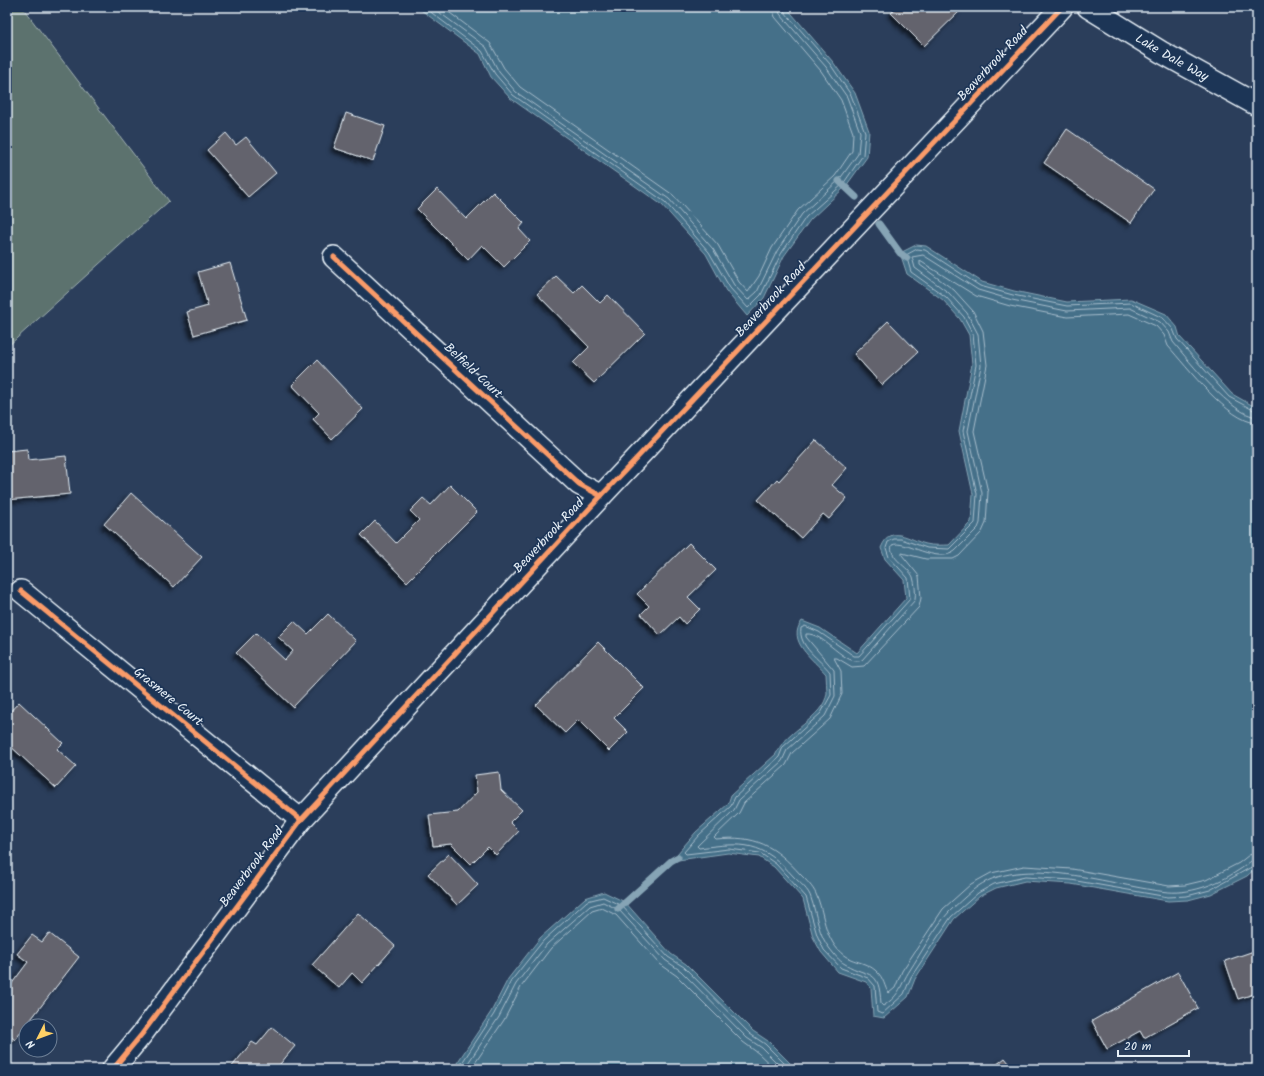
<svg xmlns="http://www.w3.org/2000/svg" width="1264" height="1076" viewBox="0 0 1264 1076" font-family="Kalam,sans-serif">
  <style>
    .green { fill: #5c726e; stroke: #a2b2b3 }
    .water { fill: #457089; stroke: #86a4b5 }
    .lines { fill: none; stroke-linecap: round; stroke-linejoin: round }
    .shore { stroke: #a7bdcc; stroke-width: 1 }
    .stream { stroke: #86a4b5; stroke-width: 7 }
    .building { fill: #63646d; stroke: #e8f1f8; filter: url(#shadow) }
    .street-casing { stroke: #e8f1f8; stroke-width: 24 }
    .street { stroke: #1d3557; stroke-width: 21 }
    .cycleway-casing { stroke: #1d3557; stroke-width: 8 }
    .cycleway { stroke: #fa9b69; stroke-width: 5 }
    .labels { text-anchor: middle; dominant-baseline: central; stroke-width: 3.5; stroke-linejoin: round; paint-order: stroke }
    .street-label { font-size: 13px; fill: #e8f1f8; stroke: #1d3557 }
  </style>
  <defs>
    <filter id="shadow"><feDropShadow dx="-3.5" dy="3.5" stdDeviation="2" flood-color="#0009"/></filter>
  </defs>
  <rect width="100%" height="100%" fill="#2b3e5b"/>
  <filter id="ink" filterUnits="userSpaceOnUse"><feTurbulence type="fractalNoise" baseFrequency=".025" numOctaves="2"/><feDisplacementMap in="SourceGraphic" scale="8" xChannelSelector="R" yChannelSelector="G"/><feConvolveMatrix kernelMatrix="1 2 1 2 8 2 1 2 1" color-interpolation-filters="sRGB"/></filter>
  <g filter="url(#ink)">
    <path class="green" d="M7 7H22L169 201 7 347Z"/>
    <g class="water">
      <path d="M417 7H786L833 62 855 93 869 131 867 157 846 186 810 220 784 256 764 298 747 316 726 291 706 254 662 205 510 98 491 77 480 54Z"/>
      <path d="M916 245 926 246 982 282 1014 291 1067 302 1131 299 1166 314 1177 327 1180 337 1232 394 1257 408V867L1247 876 1211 894 1188 900 1168 901 1071 884 1025 881 996 888 980 896 954 919 915 979 908 997 884 1018 873 1016 871 988 866 982 838 972 821 952 813 937 803 899 774 867 759 857 728 853 671 861 696 832 728 804 731 795 776 754C785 731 824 718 827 693 827 687 826 680 826 674 813 659 786 641 802 621L820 628 857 653 906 598 904 580 885 559 881 548C891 523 909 540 926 544 933 546 942 545 949 545L971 522 973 494 959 431 972 364 969 335 960 319 943 300 907 274 900 253Z"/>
      <path d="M604 892 625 902 671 954 686 964 753 1031 768 1041 796 1069H453L491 1012 508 979 540 938 585 898Z"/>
    </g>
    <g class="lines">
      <g class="shore">
        <path d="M424 7 482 51 495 74 513 95 665 202 709 252 730 288 748 308 761 295 781 254 806 217 843 184 863 155 865 132 851 95 830 64 784 11 783 7"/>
        <path d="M432 7 486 47 499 72 516 92 669 199 713 249 734 285 748 300 757 292 777 251 802 214 839 180 858 154 860 132 847 97 826 67 780 14 778 7"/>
        <path d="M442 7 490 43 504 68 520 87 673 195 718 245 739 282 748 292 759 276 772 248 798 210 835 176 852 151 853 133 841 100 821 71 775 17 772 7"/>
        <path d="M1257 412 1229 397 1177 339 1173 329 1163 318 1131 303 1067 306 1013 295 980 286 925 250 917 249 906 255 911 272 946 297 964 317 973 334 976 365 963 431 977 494 975 523 949 549 927 548 901 539H894L888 542 886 548 889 557 908 578 910 599 859 656H854L819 632 805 626 801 628C798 647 820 659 830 672L831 695 821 713 783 747 779 757 735 797 731 806 699 835 684 852 686 854 729 849 760 853 776 864 806 897 817 935 824 950 841 968 868 978 875 986 877 1012 882 1014 904 994 911 977 951 917 978 893 994 884 1025 877 1071 880 1168 897 1187 896 1210 890 1257 864"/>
        <path d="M1257 417C1231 415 1190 362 1173 342L1169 332 1160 322 1130 308 1067 311 1012 300 978 290 923 255 912 257 915 268 949 293 967 313 978 334 981 366 968 431 982 493 980 523 978 528 955 551C937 565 905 539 892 545 888 558 909 567 913 577 915 584 916 593 915 600L862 660C846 668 824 632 806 634V637L834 670 835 696 825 716 787 750 782 761 739 800 734 810 697 846 699 848C744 842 762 841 794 877 800 883 809 890 811 898 817 915 818 935 830 949 834 954 839 961 845 964 870 979 879 967 881 1004L883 1006C901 995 900 985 910 970 921 953 935 927 949 912 956 905 965 897 973 890 1020 851 1114 887 1168 892 1193 894 1222 882 1242 868 1247 865 1250 860 1257 859"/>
        <path d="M1257 423C1228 422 1187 367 1168 346L1164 335 1156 326 1129 314 1067 317 1010 306 976 296 920 261V265L954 290 973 311 983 331 987 365 974 431 988 492 986 523 982 532 959 556 953 559H926L902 553V555L919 576 921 598 919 607 864 666 852 667 837 658H834L841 671 842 694 830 719 792 753 786 765 744 803 739 813 714 837 716 839C756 835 774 845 801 875 806 880 813 887 816 894 823 909 823 927 833 943 847 965 860 958 875 970 885 978 884 988 889 993L895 988 902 971 943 909 971 884 991 873 1024 866 1072 869 1169 886 1185 885 1206 880 1239 863 1249 855 1257 853"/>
        <path d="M458 1069 494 1014 511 981 543 941 587 901 603 897 622 906 668 957 684 967 750 1034 765 1044 790 1069"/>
        <path d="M464 1069 499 1017 516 984 547 944 590 906 603 902 619 910 665 960 681 971 747 1038 762 1048 783 1069"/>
        <path d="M471 1069 504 1020 521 987 551 948 592 911 602 908 616 915 660 964 677 976 743 1042 758 1053 775 1069"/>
      </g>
      <g class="stream">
        <path d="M839 181 856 197"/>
        <path d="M879 224 900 253 907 258"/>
        <path d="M618 909 671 861 678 857"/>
      </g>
    </g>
    <g class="building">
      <path d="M897 7H957L961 10 924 46 891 13Z"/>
      <path d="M346 113 385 126 373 161 334 148Z"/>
      <path d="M1067 129 1154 189 1131 223 1044 163Z"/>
      <path d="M226 133 236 145 246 137 276 173 248 197 207 150Z"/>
      <path d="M437 189 466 219 493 192 524 223 519 229 530 241 504 267 482 245 468 260 417 209Z"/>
      <path d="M230 263 247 320 194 335 187 312 208 306 198 272Z"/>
      <path d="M556 276 574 293 582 285 600 303 608 295 645 333 594 383 573 363 589 347 537 294Z"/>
      <path d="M888 321 918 352 882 385 854 354Z"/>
      <path d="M317 360 363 409 332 439 313 419 319 413 292 385Z"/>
      <path d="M816 440 847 468 832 485 847 498 829 519 823 514 801 538 758 500 777 479 779 481Z"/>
      <path d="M27 449 28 460 66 456 70 494 7 500V451Z"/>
      <path d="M450 485 477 512 407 582 361 535 375 521 396 543 419 520 410 511 423 498 431 505Z"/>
      <path d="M131 493 202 557 174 587 104 524Z"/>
      <path d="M689 543 716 570 688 597 700 609 685 624 679 617 660 635 641 614 649 606 637 594Z"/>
      <path d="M328 614 356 641 293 707 236 653 256 633 285 660 293 651 278 637 294 621 308 634Z"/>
      <path d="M598 642 644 688 614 718 628 732 609 751 578 720 565 733 536 705Z"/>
      <path d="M19 702 63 743 57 749 76 766 56 788 7 743V715Z"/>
      <path d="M499 772 501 790 522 810 510 822 519 831 496 855 488 847 471 864 451 844 433 846 429 815 458 812 477 792 475 775Z"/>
      <path d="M449 854 478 885 457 905 428 874Z"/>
      <path d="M358 913 395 946 362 983 352 973 339 988 312 965Z"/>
      <path d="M49 933 79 957 15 1040 7 1033V990L28 962 17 954 32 935 42 942Z"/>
      <path d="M1257 948V993L1238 999 1225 961 1254 951 1253 949Z"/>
      <path d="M1178 972 1198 1008 1144 1038 1140 1031 1107 1049 1092 1021Z"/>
      <path d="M272 1027 295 1046 276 1069H230L252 1042 257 1045Z"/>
      <path d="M1005 1058 1014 1069H991Z"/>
    </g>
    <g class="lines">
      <defs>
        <g id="street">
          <path id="s1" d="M1088 7 1161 52 1257 105"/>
          <path d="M334 257 579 484 601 496"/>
          <path d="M21 591 301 820"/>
          <path d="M113 1069 142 1034 301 820 601 496 1062 7"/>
        </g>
      </defs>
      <use href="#street" class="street-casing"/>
      <use href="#street" class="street"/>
      <defs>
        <g id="cycleway">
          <path d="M334 257 579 484 601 496"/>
          <path d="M21 591 301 820"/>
          <path d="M113 1069 142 1034 301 820 601 496 1062 7"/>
        </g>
      </defs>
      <use href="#cycleway" class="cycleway-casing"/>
      <use href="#cycleway" class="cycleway"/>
    </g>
  </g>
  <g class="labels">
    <g class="street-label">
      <text stroke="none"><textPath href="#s1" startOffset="98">Lake Dale Way</textPath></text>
      <text transform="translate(993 64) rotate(-47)">Beaverbrook Road</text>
      <text transform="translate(771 300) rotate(-47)">Beaverbrook Road</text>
      <text transform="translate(473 371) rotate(43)">Belfield Court</text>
      <text transform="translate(549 536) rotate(-47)">Beaverbrook Road</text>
      <text transform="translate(168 697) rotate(39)">Grasmere Court</text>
      <text transform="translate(252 867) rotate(-53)">Beaverbrook Road</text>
    </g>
  </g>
  <rect width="1264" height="1076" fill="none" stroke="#1d3557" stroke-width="24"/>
  <rect x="12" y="12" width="1240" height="1052" fill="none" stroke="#e8f1f8" stroke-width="1.5" filter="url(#ink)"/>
  <g transform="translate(38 1038) rotate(228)"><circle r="19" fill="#1d3557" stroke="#6e8097"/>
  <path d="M0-3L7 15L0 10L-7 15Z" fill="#ffd166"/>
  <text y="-6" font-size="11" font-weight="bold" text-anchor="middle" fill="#e8f1f8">N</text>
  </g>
  <path d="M1118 1050v6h71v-6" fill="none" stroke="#e8f1f8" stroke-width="2"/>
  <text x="1124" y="1050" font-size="12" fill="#e8f1f8" stroke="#1d3557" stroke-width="3" paint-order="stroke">20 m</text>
</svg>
